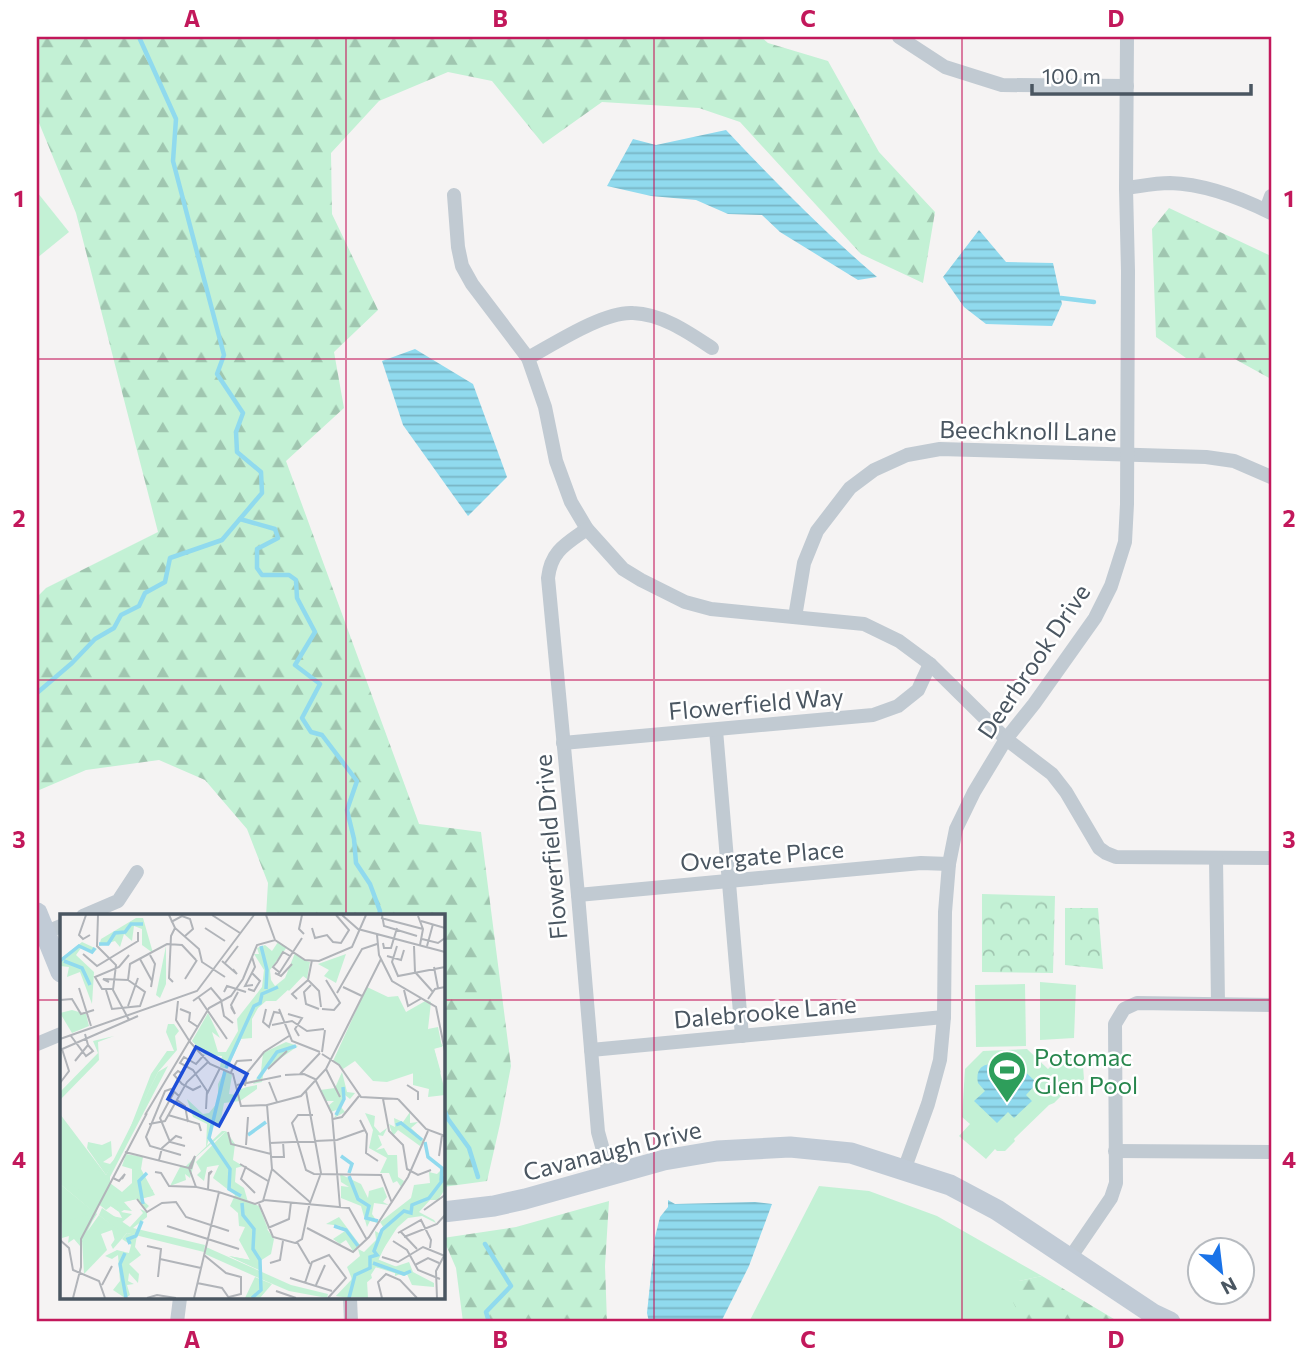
<svg xmlns="http://www.w3.org/2000/svg" width="1308" height="1359" viewBox="0 0 1308 1359" font-family="Commissioner,sans-serif">
  <style>
    .green { fill: #c3f1d5 }
    .forest { fill: url(#forest-firs) }
    .park { fill: url(#park-crowns) }
    .water { fill: url(#water-rules) }
    .lines { fill: none; stroke-linecap: round; stroke-linejoin: round }
    .stream { stroke: #90daee; stroke-width: 4.5 }
    .street { stroke: #c1cad2; stroke-width: 14 }
    .secondary { stroke: #c1cbd6; stroke-width: 21 }
    .grid { fill: none; stroke: #c2185b; stroke-width: 2; stroke-opacity: 0.55 }
    .labels { text-anchor: middle; dominant-baseline: central; stroke-width: 5; stroke-linejoin: round; paint-order: stroke }
    .street-label { font-size: 24px; fill: #4a5661; stroke: #fff }
    .leisure-label { font-size: 24px; fill: #27864d; stroke: #fff; text-anchor: start }
    .inset-river { fill: none; stroke: #90daee; stroke-width: 3.5 }
    .inset-road { fill: none; stroke: #b1b4b9; stroke-width: 2 }
    .view { fill: #1d4ed8; fill-opacity: 0.15; stroke: #1d4ed8; stroke-width: 3.5 }
    .inset-edge { fill: none; stroke: #4a5661; stroke-width: 3.5 }
    .neatline { fill: none; stroke: #c2185b; stroke-width: 2.5 }
    .grid-label { font-size: 23px; text-anchor: middle; font-weight: bold; fill: #c2185b }
  </style>
  <defs>
    <pattern id="forest-firs" width="22" height="20" patternUnits="userSpaceOnUse" patternTransform="scale(1.75)"><rect width="22" height="20" fill="#c3f1d5"/><path d="M5 1l3.5 6h-7zM16 11l3.5 6h-7z" fill="#a0c6b0"/></pattern>
    <pattern id="park-crowns" width="20" height="18" patternUnits="userSpaceOnUse" patternTransform="scale(1.75)"><rect width="20" height="18" fill="#c3f1d5"/><path d="M2 6a3 3 0 1 1 6 0M12 15a3 3 0 1 1 6 0" fill="none" stroke="#a0c6b0"/></pattern>
    <pattern id="water-rules" width="6" height="5" patternUnits="userSpaceOnUse" patternTransform="scale(1.75)"><rect width="6" height="5" fill="#90daee"/><path d="M0 2.5h6" fill="none" stroke="#78b4c4"/></pattern>
  </defs>
  <rect width="100%" height="100%" fill="#f5f3f3"/>
  <g class="green">
    <path d="M37 192 69 232 37 258Z"/>
    <path d="M1040 982 1076 985 1074 1038 1040 1040Z"/>
    <path d="M1025 984 1026 1046 976 1047 975 985Z"/>
    <path d="M1027 1049 1048 1069 1061 1056H1071L1083 1066 1084 1079 1066 1097 1063 1094 1054 1103 1049 1105 1014 1139 1015 1141 1005 1151H997L995 1149 986 1159 959 1136 970 1124 962 1117 965 1069 983 1051Z"/>
    <path d="M819 1186 869 1191 937 1216 1042 1276 1019 1281 1022 1320 1020 1322H749Z"/>
  </g>
  <g class="forest">
    <path d="M37 37H761L768 43 828 61 879 152 935 212 923 283 861 254 740 122 699 108 602 102 543 144 492 81 448 72 379 101 331 153 332 214 378 310 334 352 344 408 286 461 419 824 481 832 511 1066 500 1124 487 1181 443 1187V916H266L268 883 247 829 205 780 159 760 86 770 37 791V597L46 588 158 532 76 213 37 118Z"/>
    <path d="M1169 208 1271 256V379L1233 358H1186L1156 337 1152 229Z"/>
    <path d="M609 1201 605 1266 607 1322H463L456 1268 443 1238 516 1227Z"/>
    <path d="M1042 1276 1119 1322H1020L1022 1320 1013 1302 1019 1281Z"/>
  </g>
  <g class="park">
    <path d="M982 894 1055 896 1053 973 982 972Z"/>
    <path d="M1065 908H1098L1103 969 1065 965Z"/>
  </g>
  <g class="water">
    <path d="M726 130C774 181 823 231 877 277L858 280 780 232 762 215 728 214 696 200 651 196 607 186 633 139 656 145Z"/>
    <path d="M979 230 1006 262 1053 263 1062 304 1052 326 986 324 964 307 943 277Z"/>
    <path d="M415 349 473 384 507 477 468 516 403 425 382 361Z"/>
    <path d="M1014 1061 1037 1083 1026 1095 1032 1101 1014 1118 1008 1112 997 1123 974 1101 985 1091 978 1083C974 1064 991 1059 1004 1071Z"/>
    <path d="M668 1200 675 1204 755 1202 772 1204 749 1266 721 1322H649L647 1313 655 1237 660 1217 668 1207Z"/>
  </g>
  <g class="lines">
    <g class="stream">
      <path d="M1061 298 1094 302"/>
      <path d="M240 519 275 529 278 538 257 549V568L262 575H289L296 580 297 598 315 632 295 665 320 684 302 718 311 732 322 735 357 781 347 810 354 839 356 863 370 884 380 911 379 916"/>
      <path d="M37 693 72 663 95 639 114 628 121 615 139 606 145 593 165 582 170 558 222 540 262 493 261 472 237 452 236 432 243 413 217 374 224 355 173 161 176 119 139 37"/>
      <path d="M443 1107 448 1119 469 1148 478 1177"/>
      <path d="M485 1244 511 1286 486 1312 489 1322"/>
    </g>
    <g class="street">
      <path d="M899 37 945 67 1002 85 1127 86"/>
      <path d="M1126 188C1141 186 1156 183 1170 183 1205 184 1241 198 1271 213"/>
      <path d="M454 195 458 247 462 266 472 284 528 358 545 407 556 461 571 502 587 529 623 569 641 580 685 602 711 609 864 624 899 641 930 664 1006 739 1052 774 1066 792 1099 848 1106 853 1116 857 1271 858"/>
      <path d="M1266 210 1271 196"/>
      <path d="M528 358C554 344 604 311 633 313 662 314 688 332 712 348"/>
      <path d="M587 529C566 544 551 551 548 578L578 895 598 1132 610 1175"/>
      <path d="M795 617 804 563 817 531 850 488 874 470 907 455 940 449 1206 457 1234 461 1271 477"/>
      <path d="M716 730 742 1036"/>
      <path d="M563 743 873 715 898 706 918 690 930 664"/>
      <path d="M1216 858 1218 1004"/>
      <path d="M578 895 921 863 949 864"/>
      <path d="M83 916 118 901 137 872"/>
      <path d="M44 933 61 926"/>
      <path d="M37 1044 61 1034"/>
      <path d="M591 1050 944 1017"/>
      <path d="M1115 1151 1271 1152"/>
      <path d="M904 1170 928 1104 940 1060 944 1017 945 912 949 864 956 829 974 792 1006 739 1034 704 1095 618 1111 586 1125 542 1127 504 1128 271 1126 188 1127 37"/>
      <path d="M1070 1258 1111 1198 1116 1183 1115 1024 1124 1009 1137 1003 1271 1005"/>
      <path d="M350 1298 351 1322"/>
      <path d="M177 1322 180 1298"/>
    </g>
    <g class="secondary">
      <path d="M37 913 61 972"/>
      <path d="M443 1212 494 1206 525 1199 664 1160 717 1151 790 1147 851 1153 950 1185 997 1210 1153 1314 1170 1322"/>
    </g>
  </g>
  <path class="grid" d="M346 37V916M654 37V1322M962 37V1322M37 359H1271M37 680H1271M37 1000H61M443 1000H1271M346 1298V1322"/>
  <defs>
    <symbol id="stadium-pin" viewBox="-11 -11 22 30"><path d="M0 17L-7.5 6A9.5 9.5 0 1 1 7.5 6Z" fill="#2e9e5b" stroke="#fff"/><path d="M0-5a6.5 5 0 1 0 0 10a6.5 5 0 1 0 0-10ZM-3.5-1.8h7v3.6h-7Z" fill="#fff"/></symbol>
  </defs>
  <g fill-rule="evenodd">
    <use href="#stadium-pin" x="985" y="1048" width="44" height="60"/>
  </g>
  <g class="labels">
    <g class="street-label">
      <text transform="translate(1028 430) rotate(1)">Beechknoll Lane</text>
      <text transform="translate(1033 661) rotate(-56)">Deerbrook Drive</text>
      <text transform="translate(756 703) rotate(-5)">Flowerfield Way</text>
      <text transform="translate(550 847) rotate(-95)">Flowerfield Drive</text>
      <text transform="translate(762 855) rotate(-5)">Overgate Place</text>
      <text transform="translate(765 1011) rotate(-5)">Dalebrooke Lane</text>
      <text transform="translate(612 1150) rotate(-14)">Cavanaugh Drive</text>
    </g>
    <g class="leisure-label">
      <text x="1034" y="1056">Potomac<tspan x="1034" dy="28">Glen Pool</tspan></text>
    </g>
  </g>
  <g transform="translate(60 914)">
    <rect width="385" height="385" fill="#f5f3f3"/>
    <path d="M307 73 328 83 338 82 346 98 367 86 371 88 368 115 383 132 374 135 385 177 372 176 354 159 327 168 313 167 295 147 283 155 273 147ZM108 110H114L119 117 115 122 117 136 98 158 69 217 91 160 107 137H114L106 118ZM162 217H166L136 243 130 264 125 260 126 266 110 272 120 253 126 252ZM51 227 52 242 43 248 50 250 59 240 46 261 27 234 28 228 42 231ZM0 260 39 291 36 300 0 270ZM42 294 70 313 83 299 80 295 87 298V303L73 314 145 331 144 338 67 319 53 335 51 331 60 318 39 301ZM146 333 231 371 268 380 267 384 229 377 201 365 145 340Z" fill="#c3f1d5"/>
    <path d="M76 4H83L93 39 82 31V15L74 12 72 27 64 20 60 33 55 27 39 32 41 25ZM22 28 37 35 33 39 21 34 16 41 34 58 32 90 20 58 7 63 9 53 0 52V45ZM218 28 227 33 210 56 211 66 215 72 225 64 235 39 245 46 243 62 216 87H206L198 94 192 105V124L181 125 167 155 160 153 162 142 145 141 132 127 148 99 160 124 152 118 158 138H166L178 117 177 105 202 73 204 56 194 40H199L197 34 205 31 212 37ZM106 32V70L100 84 96 81ZM286 40 276 69 264 62 269 56 258 50ZM378 113 382 133 374 134 381 159 364 142H370L373 134 368 115ZM54 122 38 128 39 146 0 186V178L38 139 33 127ZM226 128 238 132 204 156 202 168 193 170 201 157 203 139ZM108 152 50 263V269L62 278 72 269V255L62 252 66 240 83 243 81 255 95 281 81 285 89 292 85 296 77 285 64 288 72 297 64 296 61 298 72 300 61 309 52 302 62 304 59 298 51 292 46 296 0 260V200L46 261 98 158ZM165 156 172 161 169 180 177 181 178 176 187 173 197 171V175L180 187 164 189 160 211 154 210 146 234 147 210 133 203 127 185 143 200 149 199 158 188V170ZM358 157 362 166 385 176V181L368 183 369 175 353 171V158ZM282 158 287 178 295 179 290 185 285 181 281 193 285 198 274 204 279 195 271 198 268 192 274 187H266L260 176 275 174ZM350 198V209L358 208 351 214 364 226 360 232 338 216 333 222 329 210 335 213 334 204 343 208ZM305 199 315 202 314 212 320 219 327 214 323 222 318 221 322 231 316 236 324 234 328 241H337L338 263 344 267 341 273 337 267 333 269 329 259H320L327 244 309 234 313 216ZM166 217 175 230 173 246 183 252 176 254 175 268 184 274 188 288 214 325 211 340 200 347 201 356 169 342 190 346 179 326 185 313 179 312 178 299 170 292 175 281 153 264 159 251 147 253 144 267 137 261 141 257 136 248ZM385 252V275L342 306 317 345 337 353 349 349 352 358 344 362 315 353 310 357 312 364 289 384 276 382 292 365 287 353 300 342 298 335 304 338 316 326 315 317 321 320 324 314 320 308 351 284 354 271 370 269 369 258 377 260ZM280 260 301 270 308 284 309 277 323 273 327 283 323 288 329 291 314 289 312 300 318 309 310 307 307 313 301 292 281 284V272L289 273 281 268ZM0 270 36 300 20 332 14 325 8 329 9 322 2 324ZM39 301 63 319 55 327 52 316 41 320 47 336 24 360 22 325ZM279 303 300 331 293 337 286 326 280 330 273 325 285 317 281 312 266 310ZM67 319 77 321 75 333 81 341 69 350 79 360 78 369 69 359 68 367 74 370 67 371 70 381 65 384 53 376 60 367 58 341 52 345 45 342 57 336 69 339 71 331 62 325ZM195 363 212 370 200 384H185Z" fill="#c3f1d5"/>
    <path d="M243 46 250 48 247 65 243 62 229 77 221 69ZM12 96 26 100 29 112 12 119 0 99ZM0 203 49 270 39 292 0 261ZM385 253V275L378 286H370L359 298 374 306 376 309 362 302 348 304 331 319 318 347 334 353 349 348 353 358 374 369V373L352 371 346 358 335 362V358L316 353 307 367 308 384 276 382 291 369 292 360 301 357 326 306 375 268ZM72 255 81 257 84 275 93 276 92 282 57 289 58 297 49 291 55 278 50 271 62 279 73 269ZM0 271 37 300 33 306 27 301 0 309ZM181 285 199 292 208 315 193 322 201 357 169 342 190 346 182 327 187 313 192 312Z" fill="#c3f1d5"/>
    <path class="inset-river" d="M39 30H48L55 19 65 18 71 10H83M201 32 207 56 206 75M0 47 19 32 32 38 35 34M4 47 22 54 30 71M166 154 194 92 200 89 202 80 218 73M165 157 149 224 170 255 169 275 181 282M198 165 217 138 236 132M276 201 284 185 283 173M336 211 341 209 362 226M188 221 206 208M365 228 368 243 382 254 381 267M281 242 292 250 289 259M289 262 298 285 309 292 306 304 318 307M182 289 183 301 194 315 193 335 200 346 201 376 192 384M83 290 79 267 87 259M274 312 286 316 298 332M70 330 68 325 76 322 82 307M65 339 60 350 66 384M313 349 344 360 351 357M289 384 295 361 310 354V343L317 341 314 337 322 316 344 297 351 299 352 291 369 284 385 263"/>
    <path class="inset-road" d="M26 1 19 21 23 25 30 21M38 1 37 32 56 51 53 76 69 106M109 1 115 14 139 35 142 48 165 63M152 1 180 19M206 1 215 26M242 1 239 15 244 20M282 1 298 15 385 38M322 1 324 12 357 22M358 2 363 15 360 31M321 4 363 15M361 7 385 14M111 8 122 2 130 5 133 15 125 22M145 14 165 27M252 14 255 24 267 21 273 28 281 29 289 16 276 1M317 21 319 41 332 67 376 93 385 137M362 25 378 29 385 24M323 29 324 34H331L337 14M337 32 332 48 338 62 385 53M354 32 355 58 373 78M367 32 373 10M23 40 37 52 78 27V18M90 41 95 50 91 73M327 42 341 46 344 36M192 43 195 53 185 72 193 71M80 45 92 67M252 46 248 66 259 77 261 93M162 47 177 60 173 55M165 49 178 32M374 53 378 74M219 58 213 53 217 48 223 38 230 42M215 59 221 62 232 50M218 61 242 24M125 65 137 46M49 68 43 65 68 66 70 50 107 30 122 31 136 46M113 68 109 64 111 22 115 14M251 71 244 78 246 90 259 95M283 73 302 82M19 74 31 112M53 75H42L35 63 59 53 69 41M188 75 194 77 200 67 192 59M46 76 52 95 80 92 85 78 68 66M344 76 348 92 362 84M164 78 167 72 186 78M277 79 302 35 317 30M139 84 167 125M237 85 232 80 248 66M368 85 375 75 385 73M0 86 12 85 21 100 34 96M118 87 116 106 130 128M133 87 151 74 161 86 164 102 173 109M68 92 78 64M171 93 175 100 171 91 178 78M120 95 130 99 129 107 138 113M206 95 203 108 209 113 214 98 220 99M219 95 232 127 260 138M262 95 274 96 280 89 266 66M228 100 242 104 235 115 239 122M212 111 232 107 247 117 264 115M11 122 26 142 33 137 28 131M0 125 137 77 194 1M130 128 150 150 173 160 181 192 207 191M0 136 78 102M262 138 265 116M262 140 279 151 301 183 338 185M144 141 136 150 124 143 120 149 133 156 147 177 146 195M15 147 28 131 25 120M208 155 227 137M266 155 280 183M171 158 177 147 192 146M123 160 118 157 114 161 122 170 133 176 141 172M240 160 260 139M225 161 244 160 255 165 272 200 280 293M209 168 217 188M0 169 9 157 2 135M177 171 221 162M347 171 358 178V186M185 172 187 159 204 138 229 122M246 177 261 259 250 289M114 178 100 204 110 228 125 232M147 180 160 154M119 182 111 175 105 177 86 223 90 232 121 241M323 185 329 217 343 231 347 255 358 261 371 256M338 185 366 215 385 222M117 186 125 192 128 208M85 201 149 94 171 82 183 65 197 31 215 26 245 46 259 47 292 33 306 1M108 201 139 210 141 217M253 201H238L232 209 246 256 254 260 321 261 332 289M273 205 282 203 299 182M300 206 307 220 306 239 318 247M89 210 105 207 127 168 148 148M168 218 171 230 211 240M210 229 277 226 305 216M186 231 188 203M65 238 129 254 136 273 159 278M379 242 382 221M211 243H224L223 228M99 246 102 234 116 222 122 224M180 250 208 267M186 252 181 265 195 279M129 254 135 242 131 255M95 258 101 259 109 272 137 273M53 264 59 267 65 260 62 265M148 275 149 259 152 257 149 261M77 285 87 298 102 289 116 288 126 303 169 317M204 286 289 294 307 326M199 290 213 323 235 329 242 325 250 288 212 255M364 296 385 281M107 312 179 335M208 314 229 305 231 288M247 314 293 338 309 323 348 263 368 217M340 317 357 335M338 319 361 306 371 326 370 334M344 323 377 310 385 301M0 326 9 334 13 356 39 367 45 384M333 327 347 336 358 356 380 365M237 328 250 350M87 332 101 335 98 363M144 341 166 359 181 363V380L169 383M322 343 338 348 363 333 385 342M100 345 141 354M210 349 220 346 223 327M355 351 368 344 379 349M230 364 272 377M137 369 162 374 169 384M245 369 252 348 269 341 286 364 268 384M42 371 52 352M256 371 265 351M216 377 236 384M13 384 21 353V325L87 199M87 384 97 381 116 384M134 384 159 278 195 290 203 287 212 255 207 191 241 182 266 155 321 45M322 384 318 368 326 360 340 366 357 384M377 384 376 357 385 340"/>
    <path class="view" d="M136 133 187 160 159 212 108 185Z"/>
    <rect width="385" height="385" class="inset-edge"/>
  </g>
  <rect width="1308" height="1359" fill="none" stroke="#ffffff" stroke-width="77"/>
  <g transform="translate(1221 1271) rotate(152)"><circle r="33" fill="#ffffff" stroke="#b7bbc0" stroke-width="2"/>
  <path d="M0-5L12 26L0 18L-12 26Z" fill="#1a73e8"/>
  <text y="-10" font-size="19" font-weight="bold" text-anchor="middle" fill="#4a5661">N</text>
  </g>
  <path d="M1032 84v10h219v-10" fill="none" stroke="#4a5661" stroke-width="3.5"/>
  <text x="1042" y="84" font-size="21" fill="#4a5661" stroke="#ffffff" stroke-width="5" paint-order="stroke">100 m</text>
  <rect x="38" y="38" width="1232" height="1282" class="neatline"/>
  <g class="grid-label">
    <text x="192" y="27">A</text>
    <text x="500" y="27">B</text>
    <text x="808" y="27">C</text>
    <text x="1116" y="27">D</text>
    <text x="19" y="207">1</text>
    <text x="1289" y="207">1</text>
    <text x="19" y="527">2</text>
    <text x="1289" y="527">2</text>
    <text x="19" y="848">3</text>
    <text x="1289" y="848">3</text>
    <text x="19" y="1168">4</text>
    <text x="1289" y="1168">4</text>
    <text x="192" y="1348">A</text>
    <text x="500" y="1348">B</text>
    <text x="808" y="1348">C</text>
    <text x="1116" y="1348">D</text>
  </g>
</svg>
